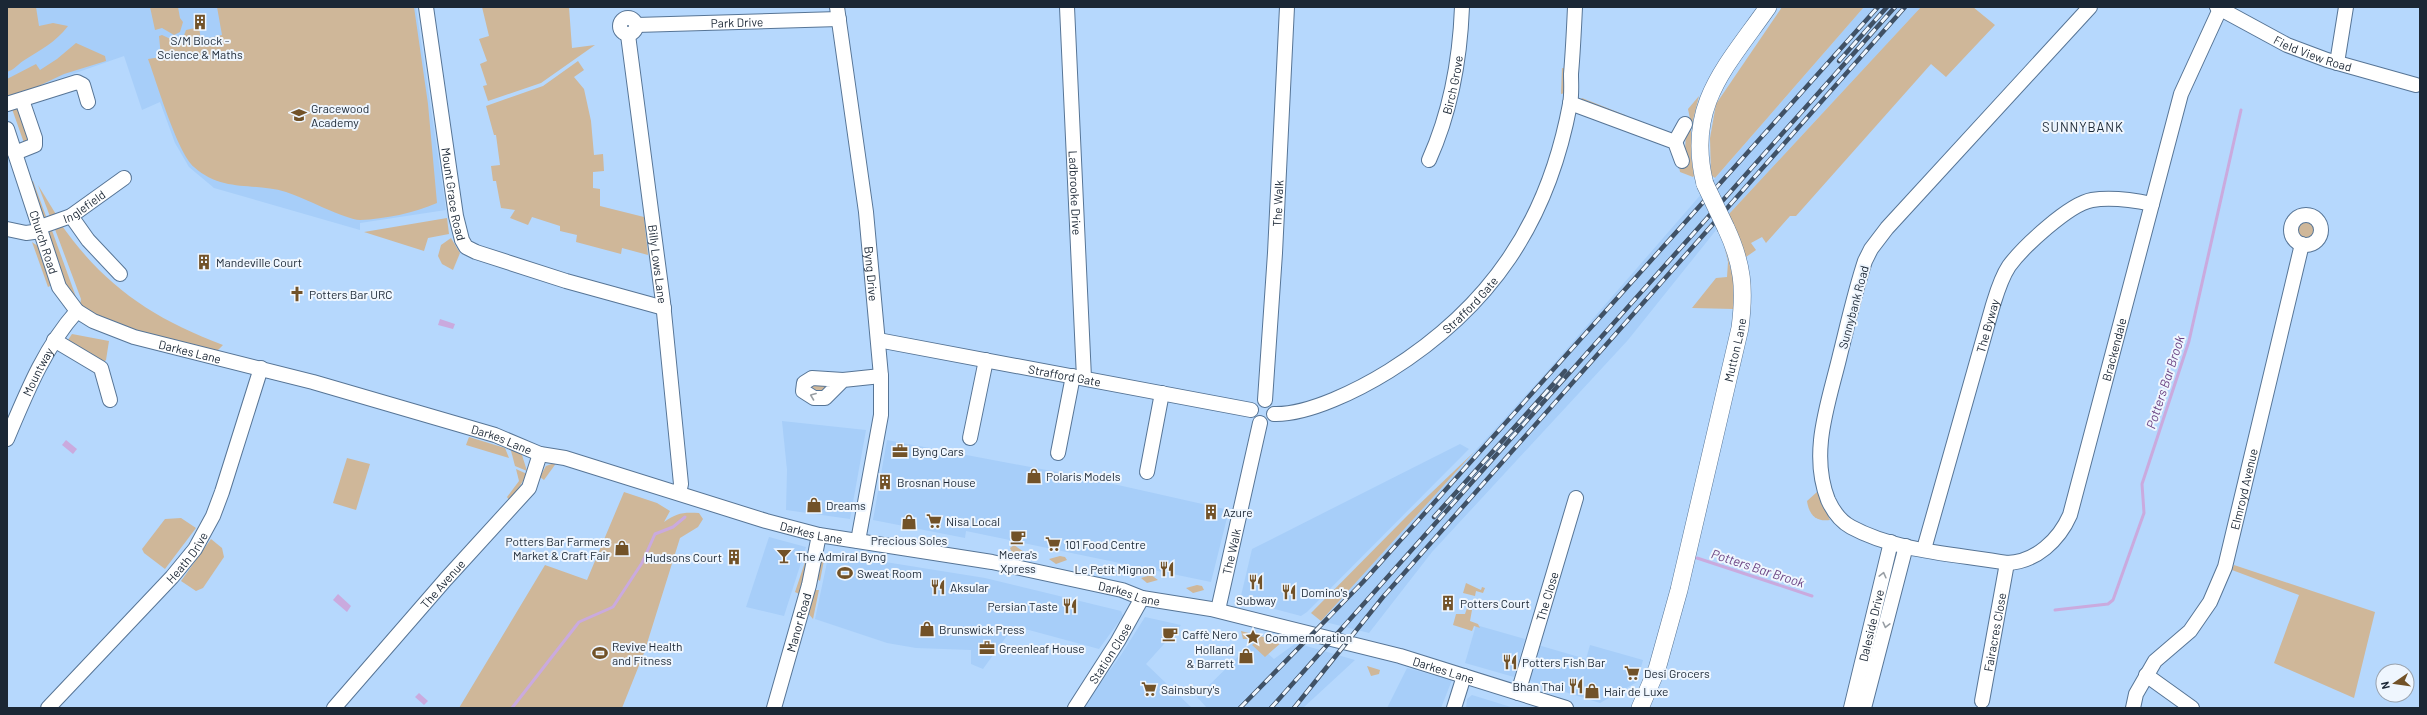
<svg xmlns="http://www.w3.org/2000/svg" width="2427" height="715" viewBox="0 0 2427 715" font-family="Barlow,sans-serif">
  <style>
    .built { fill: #a7cef9 }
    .green { fill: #cfb799 }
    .water { fill: #caaade }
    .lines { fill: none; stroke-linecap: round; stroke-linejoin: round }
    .stream { stroke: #caaade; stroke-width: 3 }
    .minor-casing { stroke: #577596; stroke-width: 16 }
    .major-casing { stroke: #577596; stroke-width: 18 }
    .minor { stroke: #fff; stroke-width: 14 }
    .major { stroke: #fff; stroke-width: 17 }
    .rail-casing { stroke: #405165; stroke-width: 4.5 }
    .rail { stroke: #eff6fe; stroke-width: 3; stroke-dasharray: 9; stroke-linecap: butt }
    .major-bridge-casing { stroke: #577596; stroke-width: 18; stroke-linecap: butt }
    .major-bridge { stroke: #fff; stroke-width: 17 }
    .oneway { stroke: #989ea4 }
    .labels { text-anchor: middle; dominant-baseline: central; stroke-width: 4; stroke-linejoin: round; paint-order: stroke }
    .street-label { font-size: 12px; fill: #1b2735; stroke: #eff6fe }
    .poi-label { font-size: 12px; fill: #1b2735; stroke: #eff6fe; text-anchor: start }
    .neighbourhood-label { font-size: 13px; letter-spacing: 1px; fill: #1b2735; stroke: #eff6fe }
    .water-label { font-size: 13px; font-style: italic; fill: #6b4383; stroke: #eff6fe }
  </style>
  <rect width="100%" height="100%" fill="#b6d8fd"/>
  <g class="built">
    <path d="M7 7H416L446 210 360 223V230L214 188 189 167 175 143 160 102 142 110 124 56 7 97Z"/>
    <path d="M1864 7H1921L1729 214 1628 340 1432 552 1369 633 1321 621 1544 375Z"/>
    <path d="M782 421 866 430 850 519 786 510 787 470Z"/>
    <path d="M887 440 1078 476 1229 510 1211 582 966 531 965 538 873 520Z"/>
    <path d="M1460 444 1469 449 1307 612 1301 616 1240 600 1252 549Z"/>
    <path d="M769 537 806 547 784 616 746 607Z"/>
    <path d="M829 553 985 578 1121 611 1123 616 1099 649 1014 626 983 669 971 664V650L916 648 887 643 815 619Z"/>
    <path d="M1145 617 1181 625 1146 664 1192 708H1082L1121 655Z"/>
    <path d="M1476 625 1525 639 1514 677 1465 663Z"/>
    <path d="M1254 641 1274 659 1296 643 1355 660 1303 708H1207L1197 697Z"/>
    <path d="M1538 645 1586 659 1590 645 1643 660 1637 682 1600 703 1527 680Z"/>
    <path d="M1407 668 1452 680 1441 708H1387Z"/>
    <path d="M1472 695 1514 708H1466L1467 699Z"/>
  </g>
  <g class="green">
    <path d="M7 7H36L39 26 53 23 68 26C55 43 40 50 23 61 17 65 14 70 7 72Z"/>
    <path d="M150 7H178L180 18 183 22 180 32 174 35 162 28 155 30Z"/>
    <path d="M217 7H414L428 104 437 203C414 213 385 219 360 220 346 220 303 197 286 192 254 182 223 193 194 167 177 152 157 83 148 59L161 57 159 36 162 35 175 41 183 38 186 30 199 27 201 40 222 35Z"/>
    <path d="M482 7H569L572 48 595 45 541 83 488 101 483 86 487 85 480 64 487 61 479 39 489 36Z"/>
    <path d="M1782 7H1864L1715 178 1711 175 1710 138 1716 104Z"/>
    <path d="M1921 7H1973L1995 25 1946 77 1931 64 1796 216H1790L1766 243 1762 237 1751 243 1756 250 1746 257 1729 214Z"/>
    <path d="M76 43 105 56 106 61 64 74 7 101V79L36 64 40 70 57 59Z"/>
    <path d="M578 61 584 70 574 77 584 89 591 121 594 155 603 154 604 171 593 172V188L600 189V206L644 217 648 255 622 248 621 254 576 242 577 235 560 231V226L532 217 528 225 510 218 515 210 501 208 496 181H493L491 166 500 165 496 135H494L486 106 543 86Z"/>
    <path d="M1562 68 1567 69 1565 93 1561 94Z"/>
    <path d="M1699 96 1692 124H1691L1688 109Z"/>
    <path d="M1582 98 1625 115 1624 117 1580 101Z"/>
    <path d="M16 104 32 139 24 143 11 106Z"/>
    <path d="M1691 127V156L1694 176 1693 177 1680 172C1678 164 1682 161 1684 154 1687 144 1683 135 1691 127Z"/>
    <path d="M33 181 47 219 43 216 30 182Z"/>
    <path d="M38 185 57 216 51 219Z"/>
    <path d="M447 218 449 234 428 238 424 251 364 232Z"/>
    <circle cx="2306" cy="229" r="10"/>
    <path d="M60 223C104 286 152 318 223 345L218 350H213L109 324 80 305 81 299 53 224Z"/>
    <path d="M50 225 76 297V301L63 280 47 233Z"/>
    <path d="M451 238 460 253 453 270 442 264 438 256 441 245Z"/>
    <path d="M32 242 39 247 52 285 48 287Z"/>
    <path d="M1724 245 1733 277 1734 309 1692 308 1716 278 1727 277 1728 262Z"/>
    <path d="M72 334 109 341 106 360 103 363 66 343Z"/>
    <path d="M811 382H834L825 393 809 391Z"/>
    <path d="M469 437 505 448 509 458 466 445Z"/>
    <path d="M510 447 522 455 527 471 515 466Z"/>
    <path d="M1474 452 1321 621 1311 613 1408 515Z"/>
    <path d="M347 458 370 464 356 510 333 503Z"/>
    <path d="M557 462 544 480 540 477 546 466Z"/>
    <path d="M516 469 527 474 520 486 509 500 507 497 519 481Z"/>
    <path d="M624 492 657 503 670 511 664 522C677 513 682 512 699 513L703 519 698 527 680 538 644 653 622 708H459L545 565 587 580Z"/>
    <path d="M1817 492 1830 520C1816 522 1809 515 1807 501Z"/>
    <path d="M181 518 196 528 165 569 144 553 142 549 165 519Z"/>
    <path d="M211 539 222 548 224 557 203 588 196 591 181 581Z"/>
    <path d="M1014 545 1027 554 1024 557 1012 552 1010 548Z"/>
    <path d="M808 553 805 578 799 594 795 592Z"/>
    <path d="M1060 556 1065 557 1067 560 1056 564 1049 559Z"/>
    <path d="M820 559 824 560 820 581 816 578Z"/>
    <path d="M2234 565 2375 612 2354 698 2274 663 2299 595 2232 570Z"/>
    <path d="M1151 575 1158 580 1147 583 1141 578Z"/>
    <path d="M1466 583 1481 590 1482 587 1485 588 1483 593 1476 591 1475 596 1463 593Z"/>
    <path d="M1197 585 1202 586 1204 590 1193 593 1186 588Z"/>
    <path d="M814 590H819L813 619 807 612Z"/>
    <path d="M1467 608 1472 610 1470 621 1478 624 1480 628 1474 626 1472 631 1453 625 1456 614H1465Z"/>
    <path d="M1241 631 1282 642 1265 657 1252 645 1256 642 1253 639H1243Z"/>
    <path d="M1367 666 1380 670 1379 674 1371 676Z"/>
  </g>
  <g class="water">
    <path d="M440 319 455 324 453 329 438 325Z"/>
    <path d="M66 440 77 449 73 454 62 445Z"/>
    <path d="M338 594 351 606 347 612 333 600Z"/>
    <path d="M419 693 428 701 424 705 415 697Z"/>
  </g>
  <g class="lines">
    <g class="stream">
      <path d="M1697 558 1812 596"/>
      <path d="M2055 610 2108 604 2113 600 2144 513 2142 484 2189 341 2241 110"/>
      <path d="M512 708 579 622 613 607 642 563 655 534 673 527 685 517"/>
    </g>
    <defs>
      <g id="minor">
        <path id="s1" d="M426 7 456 216 462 240 466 247 476 252 566 281 664 308"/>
        <path id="s2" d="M837 7 866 212 881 376V415L858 541"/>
        <path id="s3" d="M1067 7 1084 378"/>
        <path id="s4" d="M2090 7 1887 228 1871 249 1865 261C1855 291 1848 323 1840 355 1829 402 1809 452 1828 500 1833 511 1840 521 1851 527 1897 552 1956 554 2007 563 2036 562 2059 540 2070 515L2181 94 2220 9"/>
        <path id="s5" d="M2217 7 2287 45 2327 60 2416 85"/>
        <circle cx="628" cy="26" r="8"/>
        <path id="s6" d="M636 25 839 19"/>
        <path id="s7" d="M628 35 663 302 681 484 679 493"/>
        <path d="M2337 63 2346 7"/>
        <path d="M1570 103 1675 142 1682 161"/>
        <path d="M7 104 77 82 83 85 88 102"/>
        <path id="s8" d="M7 129 59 287 77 311 93 321 134 337 313 382 495 435 540 454 565 458 766 521 819 535 992 562 1122 590 1142 598 1211 609 1400 656 1566 708"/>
        <path d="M1675 142 1685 124"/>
        <path d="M15 153 35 145V138L22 100"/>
        <path id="s9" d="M1429 160C1451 111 1460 60 1462 7"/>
        <circle cx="2306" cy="230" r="15"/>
        <path d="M71 216 88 240 120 274"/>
        <path id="s10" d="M40 227 71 216 124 178"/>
        <path d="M7 229 26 233 41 231"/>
        <path d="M54 340 101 368 110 400"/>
        <path id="s11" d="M878 340 1251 410"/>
        <path d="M843 380 825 398H814L803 391 804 383 812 378 843 380 881 376"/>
        <path id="s12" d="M1265 400 1275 253 1287 7"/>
        <path id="s13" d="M1274 414C1309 415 1360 389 1389 371 1491 307 1548 222 1570 104 1572 94 1571 83 1571 74 1573 51 1574 29 1575 7"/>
        <path d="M970 438 986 360"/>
        <path id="s14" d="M7 439C26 394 44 348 77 311"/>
        <path d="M1058 453 1073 376"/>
        <path d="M1147 472 1162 393"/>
        <path id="s15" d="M1924 549 1993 305C1997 292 2001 278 2009 266 2023 247 2069 204 2092 200 2111 197 2133 200 2152 204"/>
        <path id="s16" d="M1218 610 1260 423"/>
        <path d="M2146 675 2192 708"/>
        <path id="s17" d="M1518 693 1576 498"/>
        <path id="s18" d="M1982 701 2007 563"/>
        <path id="s19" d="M48 708 172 577 195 549 213 516 222 492 261 368"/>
        <path id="s20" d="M334 708 446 579 529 488 540 454"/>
        <path id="s21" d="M774 708 809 585 819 535"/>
        <path id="s22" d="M1075 708 1118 641 1142 598"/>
        <path d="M1454 708 1464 676"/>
        <path id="s23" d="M1851 708 1891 542"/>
        <path d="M1864 708 1906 546"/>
        <path id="s24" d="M2133 708 2136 694 2155 661 2190 631 2210 602 2225 567 2302 244"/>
      </g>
      <g id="major">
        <path d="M1705 184C1685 106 1726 67 1768 7"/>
        <path id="s25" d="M1640 708 1657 669 1679 590 1740 328C1745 289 1743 264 1726 228"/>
      </g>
    </defs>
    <use href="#minor" class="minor-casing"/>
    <use href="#major" class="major-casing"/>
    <use href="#minor" class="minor"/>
    <use href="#major" class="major"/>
    <defs>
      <g id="rail">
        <path d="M1839 61 1887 7"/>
        <path d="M1434 517 1565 371"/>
        <path d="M1240 708 1363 582 1878 7"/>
        <path d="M1271 708 1895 7"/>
        <path d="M1294 708 1383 597 1905 7"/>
      </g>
    </defs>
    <use href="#rail" class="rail-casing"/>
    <use href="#rail" class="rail"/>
    <defs>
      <path id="major-bridge" d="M1705 184 1726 228"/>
    </defs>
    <use href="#major-bridge" class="major-bridge-casing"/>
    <use href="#major-bridge" class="major-bridge"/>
  </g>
  <defs><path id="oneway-chevron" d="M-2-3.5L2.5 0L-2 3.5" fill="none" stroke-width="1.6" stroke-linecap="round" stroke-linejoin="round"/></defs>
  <g class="oneway">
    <use href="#oneway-chevron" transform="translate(813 396) rotate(-159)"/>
    <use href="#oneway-chevron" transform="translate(1883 575) rotate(-76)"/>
    <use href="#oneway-chevron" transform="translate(1886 625) rotate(104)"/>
  </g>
  <defs>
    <symbol id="building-bare" viewBox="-9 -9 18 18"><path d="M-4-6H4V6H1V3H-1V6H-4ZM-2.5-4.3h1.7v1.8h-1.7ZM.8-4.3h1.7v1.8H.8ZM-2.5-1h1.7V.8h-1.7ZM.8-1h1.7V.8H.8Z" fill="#725228" stroke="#eff6fe" stroke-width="2.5" paint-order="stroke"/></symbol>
    <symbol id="school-bare" viewBox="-9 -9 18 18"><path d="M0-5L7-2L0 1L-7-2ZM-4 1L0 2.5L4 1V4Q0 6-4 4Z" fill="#725228" stroke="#eff6fe" stroke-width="2.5" paint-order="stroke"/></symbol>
    <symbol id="church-bare" viewBox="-9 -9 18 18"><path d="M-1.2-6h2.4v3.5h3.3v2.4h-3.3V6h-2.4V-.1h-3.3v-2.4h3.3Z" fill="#725228" stroke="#eff6fe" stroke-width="2.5" paint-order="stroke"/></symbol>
    <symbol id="office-bare" viewBox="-9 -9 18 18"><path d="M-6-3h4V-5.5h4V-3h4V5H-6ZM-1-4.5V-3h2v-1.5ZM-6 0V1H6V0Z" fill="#725228" stroke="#eff6fe" stroke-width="2.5" paint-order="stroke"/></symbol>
    <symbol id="shop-bare" viewBox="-9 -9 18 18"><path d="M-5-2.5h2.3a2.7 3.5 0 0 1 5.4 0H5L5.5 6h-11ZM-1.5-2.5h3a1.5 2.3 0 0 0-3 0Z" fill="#725228" stroke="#eff6fe" stroke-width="2.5" paint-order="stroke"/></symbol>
    <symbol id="supermarket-bare" viewBox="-9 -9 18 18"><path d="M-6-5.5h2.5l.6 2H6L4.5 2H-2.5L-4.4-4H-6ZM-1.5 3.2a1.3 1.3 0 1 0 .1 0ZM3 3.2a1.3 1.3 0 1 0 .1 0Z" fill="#725228" stroke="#eff6fe" stroke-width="2.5" paint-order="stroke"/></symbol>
    <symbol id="cafe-bare" viewBox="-9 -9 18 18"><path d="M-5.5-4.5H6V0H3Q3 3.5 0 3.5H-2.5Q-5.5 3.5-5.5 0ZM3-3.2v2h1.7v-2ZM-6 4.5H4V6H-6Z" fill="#725228" stroke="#eff6fe" stroke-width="2.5" paint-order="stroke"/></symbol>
    <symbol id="bar-bare" viewBox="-9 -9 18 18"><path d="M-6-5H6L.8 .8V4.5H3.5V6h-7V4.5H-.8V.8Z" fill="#725228" stroke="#eff6fe" stroke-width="2.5" paint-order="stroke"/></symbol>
    <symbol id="restaurant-bare" viewBox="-9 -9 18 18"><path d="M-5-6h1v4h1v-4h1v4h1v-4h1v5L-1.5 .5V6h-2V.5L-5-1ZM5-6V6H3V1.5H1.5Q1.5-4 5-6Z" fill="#725228" stroke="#eff6fe" stroke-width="2.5" paint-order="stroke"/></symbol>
    <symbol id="stadium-bare" viewBox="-9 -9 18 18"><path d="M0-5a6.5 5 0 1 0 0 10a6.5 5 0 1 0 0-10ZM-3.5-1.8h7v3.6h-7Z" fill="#725228" stroke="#eff6fe" stroke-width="2.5" paint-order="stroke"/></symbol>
    <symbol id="sight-bare" viewBox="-9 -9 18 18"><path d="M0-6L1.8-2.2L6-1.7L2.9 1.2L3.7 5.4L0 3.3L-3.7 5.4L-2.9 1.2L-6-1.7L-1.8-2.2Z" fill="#725228" stroke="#eff6fe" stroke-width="2.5" paint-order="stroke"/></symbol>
  </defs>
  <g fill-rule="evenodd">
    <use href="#building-bare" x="189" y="11" width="22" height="22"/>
    <use href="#school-bare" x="288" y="104" width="22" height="22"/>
    <use href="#building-bare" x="193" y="251" width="22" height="22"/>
    <use href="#church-bare" x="286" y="283" width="22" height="22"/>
    <use href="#office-bare" x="889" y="440" width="22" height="22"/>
    <use href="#shop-bare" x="1023" y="465" width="22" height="22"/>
    <use href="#building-bare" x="874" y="471" width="22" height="22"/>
    <use href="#shop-bare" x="803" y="494" width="22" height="22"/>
    <use href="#building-bare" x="1200" y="501" width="22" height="22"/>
    <use href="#supermarket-bare" x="923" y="510" width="22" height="22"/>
    <use href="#shop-bare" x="898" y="511" width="22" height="22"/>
    <use href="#cafe-bare" x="1007" y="526" width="22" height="22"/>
    <use href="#supermarket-bare" x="1042" y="533" width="22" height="22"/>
    <use href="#shop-bare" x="611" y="537" width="22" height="22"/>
    <use href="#bar-bare" x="773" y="545" width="22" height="22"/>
    <use href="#building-bare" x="723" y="546" width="22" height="22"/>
    <use href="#restaurant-bare" x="1156" y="558" width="22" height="22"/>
    <use href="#stadium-bare" x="834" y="562" width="22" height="22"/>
    <use href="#restaurant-bare" x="1245" y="571" width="22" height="22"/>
    <use href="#restaurant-bare" x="927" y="576" width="22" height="22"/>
    <use href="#restaurant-bare" x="1278" y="581" width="22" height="22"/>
    <use href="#building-bare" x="1437" y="592" width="22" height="22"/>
    <use href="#restaurant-bare" x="1059" y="595" width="22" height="22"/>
    <use href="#shop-bare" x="916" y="618" width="22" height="22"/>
    <use href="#cafe-bare" x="1159" y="623" width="22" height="22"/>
    <use href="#sight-bare" x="1242" y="626" width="22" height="22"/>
    <use href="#office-bare" x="976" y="637" width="22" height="22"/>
    <use href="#stadium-bare" x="589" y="642" width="22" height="22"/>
    <use href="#shop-bare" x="1235" y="645" width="22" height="22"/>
    <use href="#restaurant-bare" x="1499" y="651" width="22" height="22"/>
    <use href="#supermarket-bare" x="1621" y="662" width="22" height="22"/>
    <use href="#restaurant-bare" x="1565" y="675" width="22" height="22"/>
    <use href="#supermarket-bare" x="1138" y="678" width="22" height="22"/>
    <use href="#shop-bare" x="1581" y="680" width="22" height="22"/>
  </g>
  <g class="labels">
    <g class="street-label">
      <text stroke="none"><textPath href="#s6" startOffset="101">Park Drive</textPath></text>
      <text stroke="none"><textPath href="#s5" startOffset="107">Field View Road</textPath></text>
      <text stroke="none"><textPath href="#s9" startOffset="79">Birch Grove</textPath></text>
      <text stroke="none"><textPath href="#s3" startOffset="186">Ladbrooke Drive</textPath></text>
      <text stroke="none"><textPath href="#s1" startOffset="189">Mount Grace Road</textPath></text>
      <text stroke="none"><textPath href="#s12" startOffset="197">The Walk</textPath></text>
      <text stroke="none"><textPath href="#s10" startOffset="49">Inglefield</textPath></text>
      <text stroke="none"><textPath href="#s8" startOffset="119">Church Road</textPath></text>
      <text stroke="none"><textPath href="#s7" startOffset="231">Billy Lows Lane</textPath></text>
      <text stroke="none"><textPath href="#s2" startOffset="269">Byng Drive</textPath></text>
      <text stroke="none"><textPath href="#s13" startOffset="229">Strafford Gate</textPath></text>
      <text transform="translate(1853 307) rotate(-75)">Sunnybank Road</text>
      <text stroke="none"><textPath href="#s15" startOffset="232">The Byway</textPath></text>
      <text stroke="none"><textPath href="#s4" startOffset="1037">Brackendale</textPath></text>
      <text stroke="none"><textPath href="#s8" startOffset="317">Darkes Lane</textPath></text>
      <text stroke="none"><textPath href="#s25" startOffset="371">Mutton Lane</textPath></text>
      <text stroke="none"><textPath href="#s14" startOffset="74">Mountway</textPath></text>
      <text stroke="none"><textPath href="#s11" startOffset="190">Strafford Gate</textPath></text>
      <text stroke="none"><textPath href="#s8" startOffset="641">Darkes Lane</textPath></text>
      <text stroke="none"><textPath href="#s24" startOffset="252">Elmroyd Avenue</textPath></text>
      <text stroke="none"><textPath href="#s8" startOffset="965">Darkes Lane</textPath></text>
      <text stroke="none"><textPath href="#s16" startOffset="60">The Walk</textPath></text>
      <text stroke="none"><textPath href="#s19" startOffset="205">Heath Drive</textPath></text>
      <text stroke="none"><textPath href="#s20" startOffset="165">The Avenue</textPath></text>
      <text stroke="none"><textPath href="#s8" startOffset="1289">Darkes Lane</textPath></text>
      <text stroke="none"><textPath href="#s17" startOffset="101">The Close</textPath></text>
      <text stroke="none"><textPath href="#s21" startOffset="89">Manor Road</textPath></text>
      <text stroke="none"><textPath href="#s23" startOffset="85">Daleside Drive</textPath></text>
      <text stroke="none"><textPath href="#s18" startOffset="70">Fairacres Close</textPath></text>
      <text stroke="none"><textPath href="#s22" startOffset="65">Station Close</textPath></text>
      <text stroke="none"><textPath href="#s8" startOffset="1613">Darkes Lane</textPath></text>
    </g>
    <g class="poi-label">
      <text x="200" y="40" text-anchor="middle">S/M Block -<tspan x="200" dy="14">Science &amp; Maths</tspan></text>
      <text x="311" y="108">Gracewood<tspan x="311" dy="14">Academy</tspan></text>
      <text x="216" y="262">Mandeville Court</text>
      <text x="309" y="294">Potters Bar URC</text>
      <text x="912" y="451">Byng Cars</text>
      <text x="1046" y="476">Polaris Models</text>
      <text x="897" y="482">Brosnan House</text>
      <text x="826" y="505">Dreams</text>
      <text x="1223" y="512">Azure</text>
      <text x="946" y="521">Nisa Local</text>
      <text x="909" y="540" text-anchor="middle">Precious Soles</text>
      <text x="610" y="541" text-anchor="end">Potters Bar Farmers<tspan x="610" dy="14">Market &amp; Craft Fair</tspan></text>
      <text x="1065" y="544">101 Food Centre</text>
      <text x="1018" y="554" text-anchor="middle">Meera's<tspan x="1018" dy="14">Xpress</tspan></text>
      <text x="796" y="556">The Admiral Byng</text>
      <text x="722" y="557" text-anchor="end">Hudsons Court</text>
      <text x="1155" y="569" text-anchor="end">Le Petit Mignon</text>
      <text x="857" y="573">Sweat Room</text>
      <text x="950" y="587">Aksular</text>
      <text x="1301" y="592">Domino's</text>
      <text x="1256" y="600" text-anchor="middle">Subway</text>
      <text x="1460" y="603">Potters Court</text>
      <text x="1058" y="606" text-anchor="end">Persian Taste</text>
      <text x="939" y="629">Brunswick Press</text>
      <text x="1182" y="634">Caffè Nero</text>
      <text x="1265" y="637">Commemoration</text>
      <text x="612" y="646">Revive Health<tspan x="612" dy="14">and Fitness</tspan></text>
      <text x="999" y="648">Greenleaf House</text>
      <text x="1234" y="649" text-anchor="end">Holland<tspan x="1234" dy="14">&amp; Barrett</tspan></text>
      <text x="1522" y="662">Potters Fish Bar</text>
      <text x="1644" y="673">Desi Grocers</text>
      <text x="1564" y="686" text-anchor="end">Bhan Thai</text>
      <text x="1161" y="689">Sainsbury's</text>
      <text x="1604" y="691">Hair de Luxe</text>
    </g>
    <g class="neighbourhood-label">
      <text x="2083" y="127">SUNNYBANK</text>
    </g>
    <g class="water-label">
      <text transform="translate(2165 382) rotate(-72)">Potters Bar Brook</text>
      <text transform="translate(1758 568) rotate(18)">Potters Bar Brook</text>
    </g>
  </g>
  <rect width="2427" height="715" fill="none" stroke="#1b2735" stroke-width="16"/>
  <g transform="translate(2395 683) rotate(257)"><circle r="19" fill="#eff6fe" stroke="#9aa3ae"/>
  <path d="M0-3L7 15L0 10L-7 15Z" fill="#725228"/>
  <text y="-6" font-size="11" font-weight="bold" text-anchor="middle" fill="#1b2735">N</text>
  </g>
</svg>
